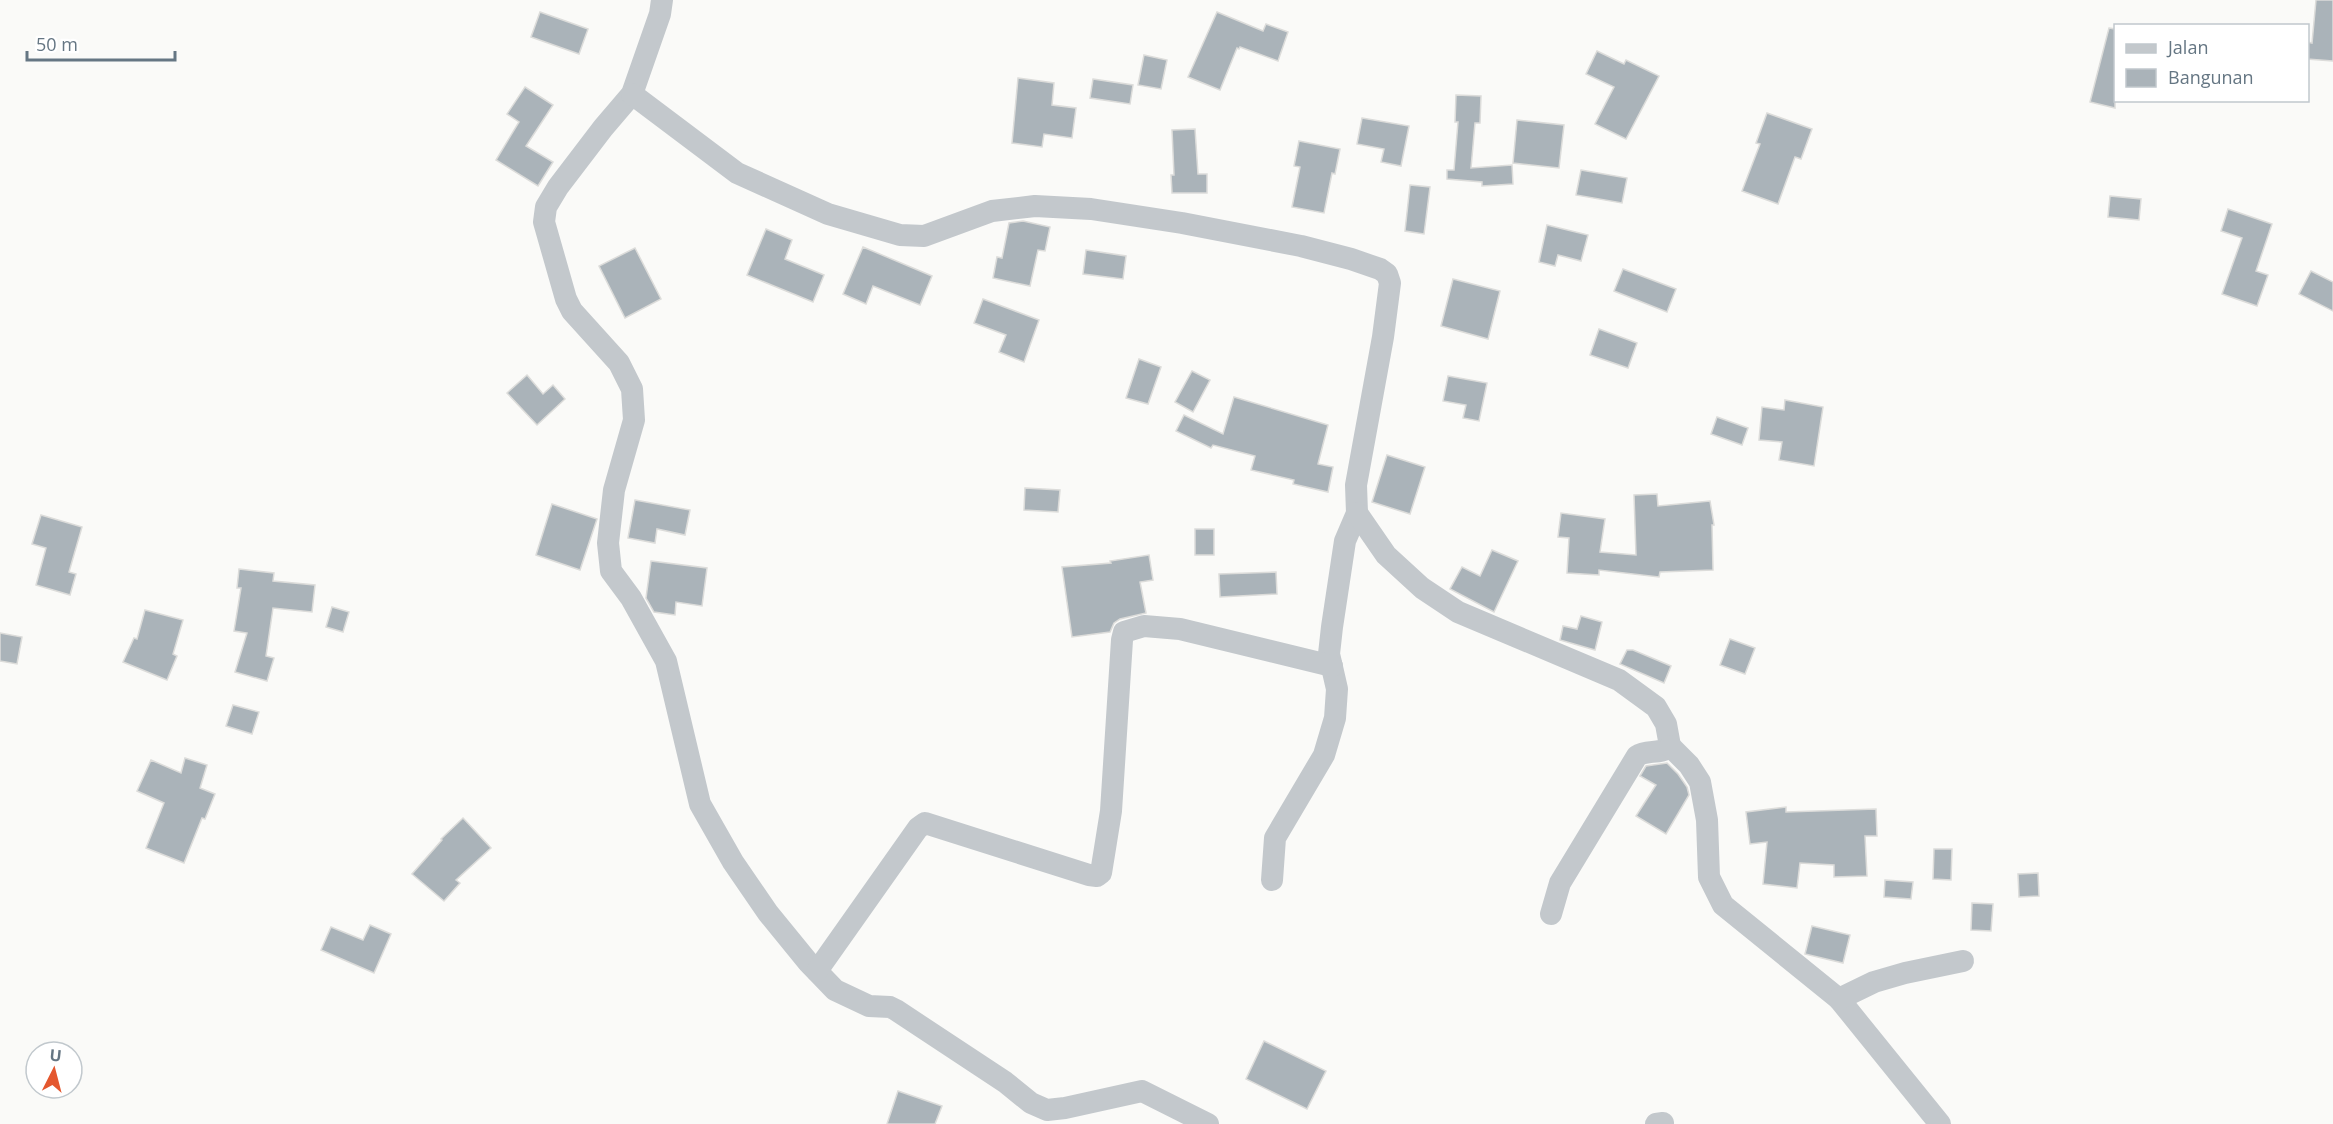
<svg xmlns="http://www.w3.org/2000/svg" width="2333" height="1124" viewBox="0 0 2333 1124" font-family="'Open Sans',sans-serif">
  <style>
    .building { fill: #aab3b9; stroke: #dcdcda; stroke-width: 1.5 }
    .lines { fill: none; stroke-linecap: round; stroke-linejoin: round }
    .street { stroke: #c3c8cc; stroke-width: 22 }
  </style>
  <rect width="100%" height="100%" fill="#fafaf8"/>
  <g class="building">
    <path d="M2316 0H2333V61L2307 59V42L2312 43Z"/>
    <path d="M540 12 588 29 579 54 531 37Z"/>
    <path d="M1217 12 1263 31 1266 24 1288 32 1278 61 1240 47 1239 49 1237 48 1220 90 1188 77Z"/>
    <path d="M2109 28 2115 29V108L2090 102Z"/>
    <path d="M1597 51 1624 64 1626 60 1659 76 1626 139 1595 124 1614 87 1586 74Z"/>
    <path d="M1144 55 1167 60 1161 89 1138 85Z"/>
    <path d="M1018 78 1054 83 1052 105 1076 108 1072 138 1044 134 1042 147 1012 143Z"/>
    <path d="M1093 79 1133 85 1130 104 1090 98Z"/>
    <path d="M525 87 553 105 526 146 553 162 538 186 496 160 519 122 507 114Z"/>
    <path d="M1456 95 1481 96 1480 123H1475L1471 168 1512 165 1513 184 1482 186V182L1447 179V170H1454L1458 122H1455Z"/>
    <path d="M1767 113 1812 129 1801 159 1795 157 1778 204 1742 191 1760 144 1756 143Z"/>
    <path d="M1362 118 1409 126 1401 166 1381 162 1384 149 1357 144Z"/>
    <path d="M1517 120 1564 125 1559 168 1513 163Z"/>
    <path d="M1195 129 1198 174H1207V193H1172L1171 175H1174L1172 130Z"/>
    <path d="M1299 141 1340 149 1335 174 1332 173 1324 213 1292 207 1300 167 1294 166Z"/>
    <path d="M1581 170 1627 178 1622 203 1576 195Z"/>
    <path d="M1410 185 1430 187 1424 234 1405 231Z"/>
    <path d="M2110 196 2141 199 2139 220 2108 217Z"/>
    <path d="M2228 209 2272 224 2256 271 2268 275 2257 306 2222 294 2242 238 2221 231Z"/>
    <path d="M1023 221 1050 227 1045 251 1038 250 1030 286 993 278 997 257 1002 258 1009 223Z"/>
    <path d="M1547 225 1588 235 1581 261 1558 255 1555 266 1539 262Z"/>
    <path d="M766 229 792 240 785 259 824 275 813 302 747 275Z"/>
    <path d="M863 247 932 276 920 305 873 286 866 304 843 294Z"/>
    <path d="M635 248 661 299 625 318 599 266Z"/>
    <path d="M1086 250 1126 256 1123 279 1083 274Z"/>
    <path d="M1623 269 1676 289 1667 312 1614 291Z"/>
    <path d="M2311 271 2333 282V311L2299 294Z"/>
    <path d="M1453 279 1500 291 1488 339 1441 326Z"/>
    <path d="M983 299 1039 320 1024 362 999 352 1006 335 974 323Z"/>
    <path d="M1599 329 1637 343 1628 368 1590 355Z"/>
    <path d="M1139 359 1161 367 1148 404 1126 398Z"/>
    <path d="M1192 371 1210 380 1193 412 1175 402Z"/>
    <path d="M527 375 543 394 553 385 565 399 537 425 507 393Z"/>
    <path d="M1448 376 1487 383 1479 421 1463 418 1466 405 1443 401Z"/>
    <path d="M1234 397 1328 425 1318 464 1333 467 1328 492 1293 484 1294 480 1251 470 1255 456 1213 445 1211 448 1176 431 1184 415 1223 434Z"/>
    <path d="M1785 400 1823 407 1814 466 1779 460 1782 442 1759 440 1762 407 1784 410Z"/>
    <path d="M1717 417 1748 428 1742 445 1711 434Z"/>
    <path d="M1387 455 1425 467 1410 514 1372 502Z"/>
    <path d="M1025 488 1060 490 1058 512 1024 510Z"/>
    <path d="M1657 494 1658 506 1710 501 1714 525H1712L1713 570 1660 572 1659 577 1599 570V575L1567 573 1569 538 1558 537 1561 513 1605 519 1600 552 1636 555 1634 495Z"/>
    <path d="M635 500 690 510 685 535 657 529 655 543 628 538Z"/>
    <path d="M552 504 597 519 580 570 536 555Z"/>
    <path d="M41 515 82 527 69 572 76 574 70 595 36 585 46 548 32 544Z"/>
    <rect x="1195" y="529" width="19" height="26"/>
    <path d="M1492 550 1518 561 1494 612 1450 589 1462 567 1480 576Z"/>
    <path d="M1149 555 1153 580 1140 582 1146 613 1120 619 1114 623 1110 632 1072 637 1062 567 1111 563 1110 561Z"/>
    <path d="M651 561 707 568 702 606 676 602 675 615 654 612 646 598Z"/>
    <path d="M239 569 274 573 273 581 315 585 312 612 273 608 266 656 274 658 267 681 235 672 247 633 234 631 241 588H237Z"/>
    <path d="M1276 572 1277 594 1220 597 1219 574Z"/>
    <path d="M332 607 349 612 343 632 326 627Z"/>
    <path d="M145 610 183 620 173 654 177 656 167 680 123 662 134 638 137 639Z"/>
    <path d="M1581 616 1602 622 1595 650 1560 640 1563 626 1577 629Z"/>
    <path d="M0 633 22 637 17 664 0 661Z"/>
    <path d="M1730 639 1755 648 1745 674 1720 665Z"/>
    <path d="M1627 650H1633L1671 666 1664 683 1620 664Z"/>
    <path d="M233 705 259 712 252 734 226 726Z"/>
    <path d="M185 758 207 765 200 788 215 794 205 819 202 818 184 863 146 848 164 803 137 791 151 760 181 773Z"/>
    <path d="M1667 763 1678 774 1687 787 1689 795 1666 834 1636 816 1656 785 1640 776 1646 766Z"/>
    <path d="M1786 807V812L1876 809 1877 836H1865L1867 876 1834 877V865L1800 863 1797 888 1763 884 1767 842 1750 844 1746 812Z"/>
    <path d="M463 818 491 848 456 880 460 883 444 901 412 874 442 840 441 839Z"/>
    <path d="M1934 849H1952L1951 880 1933 879Z"/>
    <path d="M2038 873 2039 896 2019 897 2018 874Z"/>
    <path d="M1885 880 1913 882 1911 899 1884 897Z"/>
    <path d="M1972 903 1993 904 1991 931 1971 930Z"/>
    <path d="M370 925 391 934 374 973 321 950 331 927 363 940Z"/>
    <path d="M1812 926 1850 935 1843 963 1805 954Z"/>
    <path d="M1264 1041 1326 1071 1307 1109 1246 1079Z"/>
    <path d="M898 1091 942 1106 935 1124H887Z"/>
  </g>
  <g class="lines">
    <g class="street">
      <path d="M662 0 660 14 632 94 603 128 558 187 546 207 544 222 566 299 572 311 619 363 632 389 634 420 614 490 608 543 611 571 631 598 666 661 700 804 733 862 768 913 808 962 835 990 869 1006 890 1007 896 1010 1005 1082 1031 1103 1047 1110 1065 1108 1142 1091 1208 1124"/>
      <path d="M632 94 737 173 828 214 900 235 924 236 992 211 1035 206 1091 209 1182 223 1301 246 1351 259 1380 269 1387 274 1390 283 1383 337 1356 485 1357 513 1345 541 1332 627 1329 654 1337 689 1335 718 1324 755 1275 838 1272 880"/>
      <path d="M1357 513 1386 555 1422 588 1458 612 1619 680 1656 707 1666 724 1670 746C1661 755 1647 749 1637 756L1560 883 1551 914"/>
      <path d="M1670 746 1689 765 1700 782 1707 820 1709 877 1723 905 1839 999 1940 1124"/>
      <path d="M817 971 918 828 925 823 1089 875 1097 876 1101 873 1111 811 1122 640 1124 632 1144 626 1180 629 1332 666"/>
      <path d="M1839 999 1874 982 1905 973 1963 961"/>
      <path d="M1656 1124 1663 1123"/>
    </g>
  </g>
  <rect x="2114" y="24" width="195" height="78" fill="#ffffff" stroke="#c1c8cd" stroke-width="1.5"/>
  <rect x="2126" y="44" width="30" height="9" fill="#c3c8cc" stroke="#c1c8cd" stroke-width="1.5"/>
  <text x="2168" y="54" font-size="18" fill="#657683">Jalan</text>
  <rect x="2126" y="69" width="30" height="18" fill="#aab3b9" stroke="#c1c8cd" stroke-width="1.5"/>
  <text x="2168" y="84" font-size="18" fill="#657683">Bangunan</text>
  <g transform="translate(54 1070) rotate(6)"><circle r="28" fill="#ffffff" stroke="#c1c8cd" stroke-width="1.5"/>
  <path d="M0-4.5L10 22L0 15L-10 22Z" fill="#e4572e"/>
  <text y="-9" font-size="16" font-weight="bold" text-anchor="middle" fill="#657683">U</text>
  </g>
  <path d="M27 51v9h148v-9" fill="none" stroke="#657683" stroke-width="3"/>
  <text x="36" y="51" font-size="18" fill="#657683" stroke="#ffffff" stroke-width="4.5" paint-order="stroke">50 m</text>
</svg>
